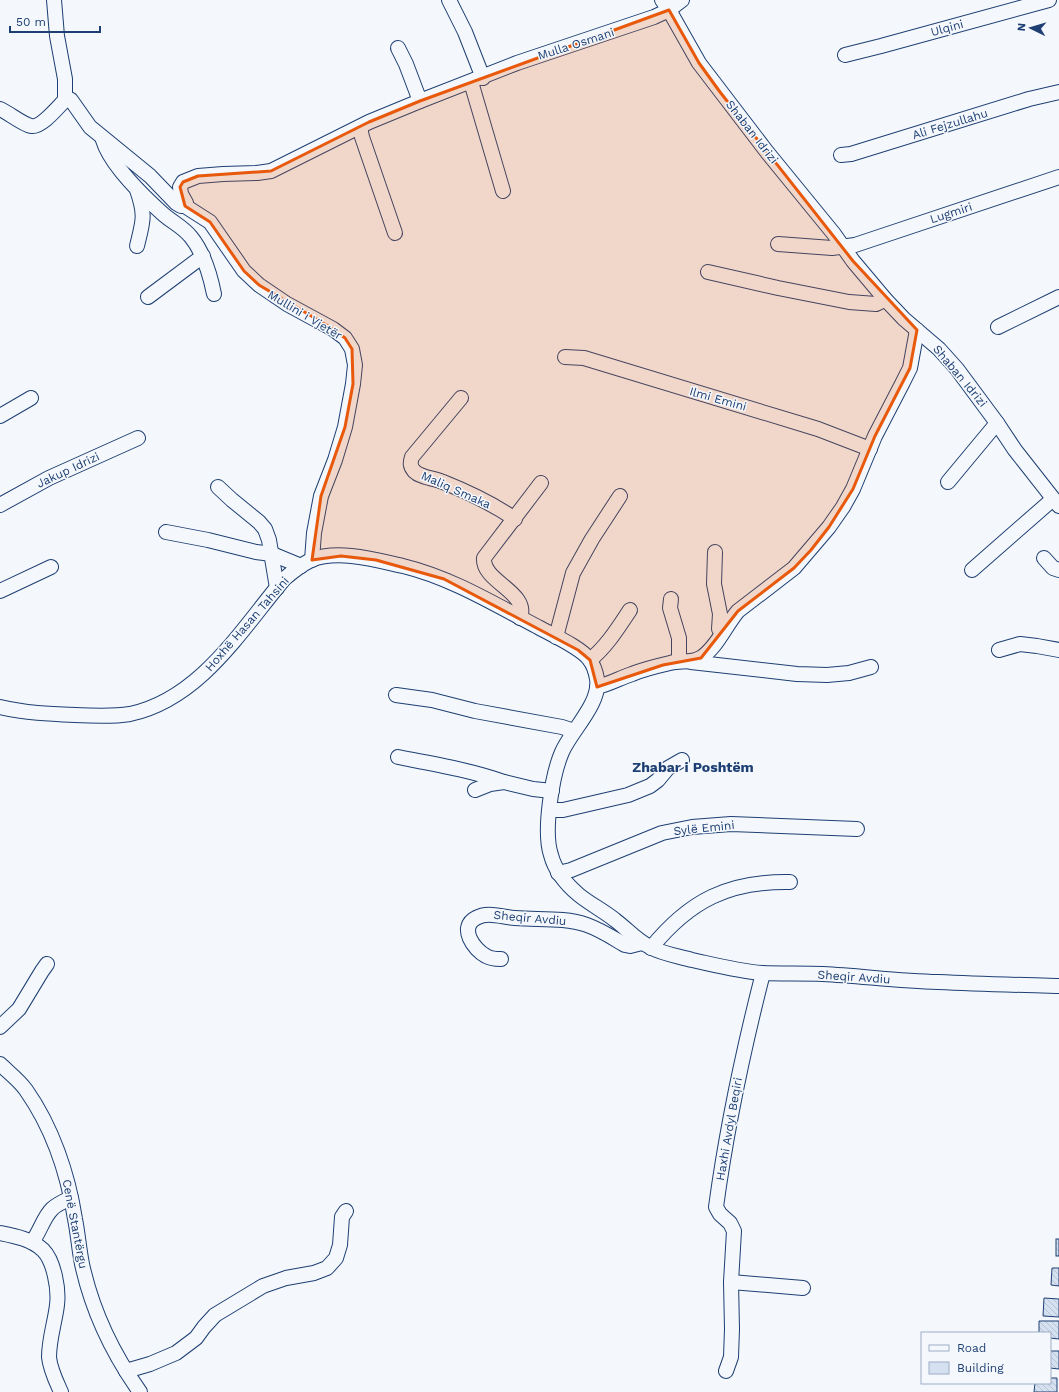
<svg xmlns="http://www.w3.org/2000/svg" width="1059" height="1392" viewBox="0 0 1059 1392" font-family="'Work Sans',sans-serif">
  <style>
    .building { fill: url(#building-back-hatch); stroke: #1d3f73 }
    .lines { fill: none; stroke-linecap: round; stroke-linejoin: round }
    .minor-casing { stroke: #1d3f73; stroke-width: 16 }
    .minor { stroke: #f4f7fb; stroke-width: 14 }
    .marked { fill: #e8590c; fill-opacity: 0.2; stroke: #e8590c; stroke-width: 3; stroke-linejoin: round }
    .labels { text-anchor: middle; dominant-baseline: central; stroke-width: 3; stroke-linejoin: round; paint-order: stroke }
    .street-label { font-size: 12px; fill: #1d3f73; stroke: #f4f7fb }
    .quarter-label { font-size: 14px; font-weight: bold; fill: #1d3f73; stroke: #f4f7fb }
  </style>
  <defs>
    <pattern id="building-back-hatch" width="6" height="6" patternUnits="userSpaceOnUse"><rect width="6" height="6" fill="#d5e0f0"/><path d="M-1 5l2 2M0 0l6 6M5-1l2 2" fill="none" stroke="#b6c1d1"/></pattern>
  </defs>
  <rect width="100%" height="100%" fill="#f4f7fb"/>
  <g class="building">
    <rect x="1056" y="1239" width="3" height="17"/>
    <path d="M1052 1268H1059V1286L1051 1285Z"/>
    <path d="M1044 1298 1059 1299V1317L1043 1316Z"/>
    <path d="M1039 1321H1059V1339L1050 1338V1333H1039Z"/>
    <path d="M1050 1351H1059V1369L1050 1368Z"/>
    <path d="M1050 1378H1057V1392H1034L1035 1383H1050Z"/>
  </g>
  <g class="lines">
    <defs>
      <g id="minor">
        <path d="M54 0 57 36 65 79V100"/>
        <path d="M449 0 465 32 483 78"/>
        <path d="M662 0 669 10 699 63 767 152 834 234 853 261 885 299 904 319 939 349 957 369 997 423 1015 450 1059 506"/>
        <path d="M398 48 406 64 420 101"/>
        <path d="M845 55 881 46 1049 0"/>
        <path d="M471 82 503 191"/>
        <path d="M0 109C9 113 22 124 31 126 41 128 58 107 65 100L69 99 71 100 90 127 150 176 176 203 181 206H185L210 222 244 271 259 285 287 304 333 329 345 338 352 349 355 365 353 384 345 427 335 460 321 496 314 533 312 560"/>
        <path d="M360 127 362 137 395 233"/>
        <path d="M103 140C110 164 144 197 163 214 172 222 183 227 191 237 204 253 210 274 214 294"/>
        <path d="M841 155 851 154 1029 99 1059 92"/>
        <path d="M137 190C146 216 143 221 137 246"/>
        <path d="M185 206 186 203 181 194 180 187 183 182 198 176 223 174 257 173 271 171 369 122 420 101 517 63 654 17 669 10 682 0"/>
        <path d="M778 244 832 248 855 245 1059 177"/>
        <path d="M708 272 778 288 849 302 876 304 880 302 885 299"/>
        <path d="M148 297 203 256"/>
        <path d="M998 327 1059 297"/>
        <path d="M565 357 584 358 818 429 870 449"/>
        <path d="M461 398 412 457C410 463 410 466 414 471 421 478 434 478 443 482 468 492 493 504 515 519"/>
        <path d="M0 416 31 398"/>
        <path d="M948 482 997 423"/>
        <path d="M218 487 232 500 259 522 265 529 269 540 277 588"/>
        <path d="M0 505 49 478 138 438"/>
        <path d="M166 532 208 540 256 552 272 554 301 566"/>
        <path d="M715 552 714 584 720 614 719 629 722 633"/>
        <path d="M1044 558 1053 568 1059 570"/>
        <path d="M972 570 1053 499"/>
        <path d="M0 591 51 567"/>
        <path d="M671 599 670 608 679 638V661"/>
        <path d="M520 618C530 592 482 582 484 558L541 483"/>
        <path d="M556 637 573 573 592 539 620 496"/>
        <path d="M999 650 1020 644 1037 646 1059 650"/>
        <path d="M590 660C607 646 618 628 630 610"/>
        <path d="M691 662 797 674 827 675 849 673 871 667"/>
        <path d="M597 687C610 684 620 678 632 674 644 669 657 666 670 663 681 660 692 664 702 657 717 647 726 625 738 611L794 568 829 527 843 507 853 489 875 436 902 384 910 368 917 330"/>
        <path d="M396 695 432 700 475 711 562 727 574 731"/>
        <path d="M0 707C25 713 50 714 75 715 93 716 112 717 130 714 200 699 241 630 284 579 292 572 301 565 311 560 338 549 376 560 403 566 452 578 494 604 538 627 552 635 580 647 589 659 593 664 596 673 597 679 601 703 571 731 562 752 552 775 543 832 551 855 555 871 566 884 579 895 590 904 604 911 615 920 627 929 637 941 650 947 663 954 678 956 692 960 715 965 738 971 762 973 782 974 803 973 823 974 861 976 899 981 938 982 978 984 1019 985 1059 986"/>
        <path d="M398 757C434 764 470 770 504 782"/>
        <path d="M475 790 490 784 504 782 533 789 552 791"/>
        <path d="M550 810H563L628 795 650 786 658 780 668 768 682 760"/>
        <path d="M558 873 571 870 662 833 692 827 731 824 857 829"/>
        <path d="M651 948C690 900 729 881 790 882"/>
        <path d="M501 959C496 959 491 959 486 956 474 950 458 927 476 918 488 911 501 917 515 918 539 920 564 917 587 925 601 930 613 938 625 945L630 946 642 943"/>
        <path d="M0 1027 19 1009 42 971 47 964"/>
        <path d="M0 1064C8 1072 19 1080 26 1090 52 1127 68 1174 75 1219 78 1234 79 1249 82 1264 92 1310 113 1354 140 1392"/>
        <path d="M0 1233C15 1236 31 1239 43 1250 54 1261 59 1289 57 1305 55 1322 49 1339 49 1357 50 1369 56 1381 61 1392"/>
        <path d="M32 1242C40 1232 43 1218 52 1209 57 1204 64 1201 71 1198"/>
        <path d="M731 1282 803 1288"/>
        <path d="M126 1371 150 1364 176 1353 196 1338 204 1327 215 1315 263 1286 286 1278 314 1273 327 1268 336 1258 340 1245 342 1217 346 1211"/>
        <path d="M726 1371 731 1357 732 1329 731 1282 734 1231 730 1223 720 1214 716 1207C727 1126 743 1051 763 973"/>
      </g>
    </defs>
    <use href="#minor" class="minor-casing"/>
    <use href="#minor" class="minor"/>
  </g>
  <path class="marked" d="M669 10 699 63 720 92 853 261 917 330 910 368 875 436 853 489 829 527 811 550 794 568 738 611 701 658 663 665 597 687 590 660 578 650 444 579 376 560 341 556 312 560 321 496 345 427 353 384 352 349 345 338 333 329 259 285 244 271 210 222 185 206 180 187 183 182 198 176 271 171 369 122 420 101Z"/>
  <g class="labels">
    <g class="street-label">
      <text transform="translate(947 28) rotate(-15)">Ulqini</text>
      <text transform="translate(576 44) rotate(-18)">Mulla Osmani</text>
      <text transform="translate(950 124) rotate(-17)">Ali Fejzullahu</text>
      <text transform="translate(752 132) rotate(52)">Shaban Idrizi</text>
      <text transform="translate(951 213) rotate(-18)">Lugmiri</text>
      <text transform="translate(305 315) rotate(31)">Mullini i Vjetër</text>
      <text transform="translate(960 376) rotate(50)">Shaban Idrizi</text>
      <text transform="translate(718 399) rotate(16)">Ilmi Emini</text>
      <text transform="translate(68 470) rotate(-25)">Jakup Idrizi</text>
      <text transform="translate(456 490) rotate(24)">Maliq Smaka</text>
      <text transform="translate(247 624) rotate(-49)">Hoxhë Hasan Tahsini</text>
      <text transform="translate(704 828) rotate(-6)">Sylë Emini</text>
      <text transform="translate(530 918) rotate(5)">Sheqir Avdiu</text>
      <text transform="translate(854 977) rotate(4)">Sheqir Avdiu</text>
      <text transform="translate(729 1129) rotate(-80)">Haxhi Avdyl Beqiri</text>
      <text transform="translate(75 1224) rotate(79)">Cenë Stantërgu</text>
    </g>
    <g class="quarter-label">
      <text x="693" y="767">Zhabar i Poshtëm</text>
    </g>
  </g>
  <rect x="921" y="1332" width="130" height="52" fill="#f4f7fb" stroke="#9eadc5"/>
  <rect x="929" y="1345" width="20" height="6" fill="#f4f7fb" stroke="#9eadc5"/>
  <text x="957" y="1352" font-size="12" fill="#1d3f73">Road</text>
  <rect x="929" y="1362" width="20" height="12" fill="#d5e0f0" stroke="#9eadc5"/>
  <text x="957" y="1372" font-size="12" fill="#1d3f73">Building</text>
  <g transform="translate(1031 28) rotate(275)" stroke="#f4f7fb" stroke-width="3" paint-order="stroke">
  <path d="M0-3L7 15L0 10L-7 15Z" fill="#1d3f73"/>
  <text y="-6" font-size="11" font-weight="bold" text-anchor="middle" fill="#1d3f73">N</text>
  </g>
  <path d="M10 26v6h90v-6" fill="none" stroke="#1d3f73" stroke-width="2"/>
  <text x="16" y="26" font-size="12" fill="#1d3f73" stroke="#f4f7fb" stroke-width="3" paint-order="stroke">50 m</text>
</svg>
